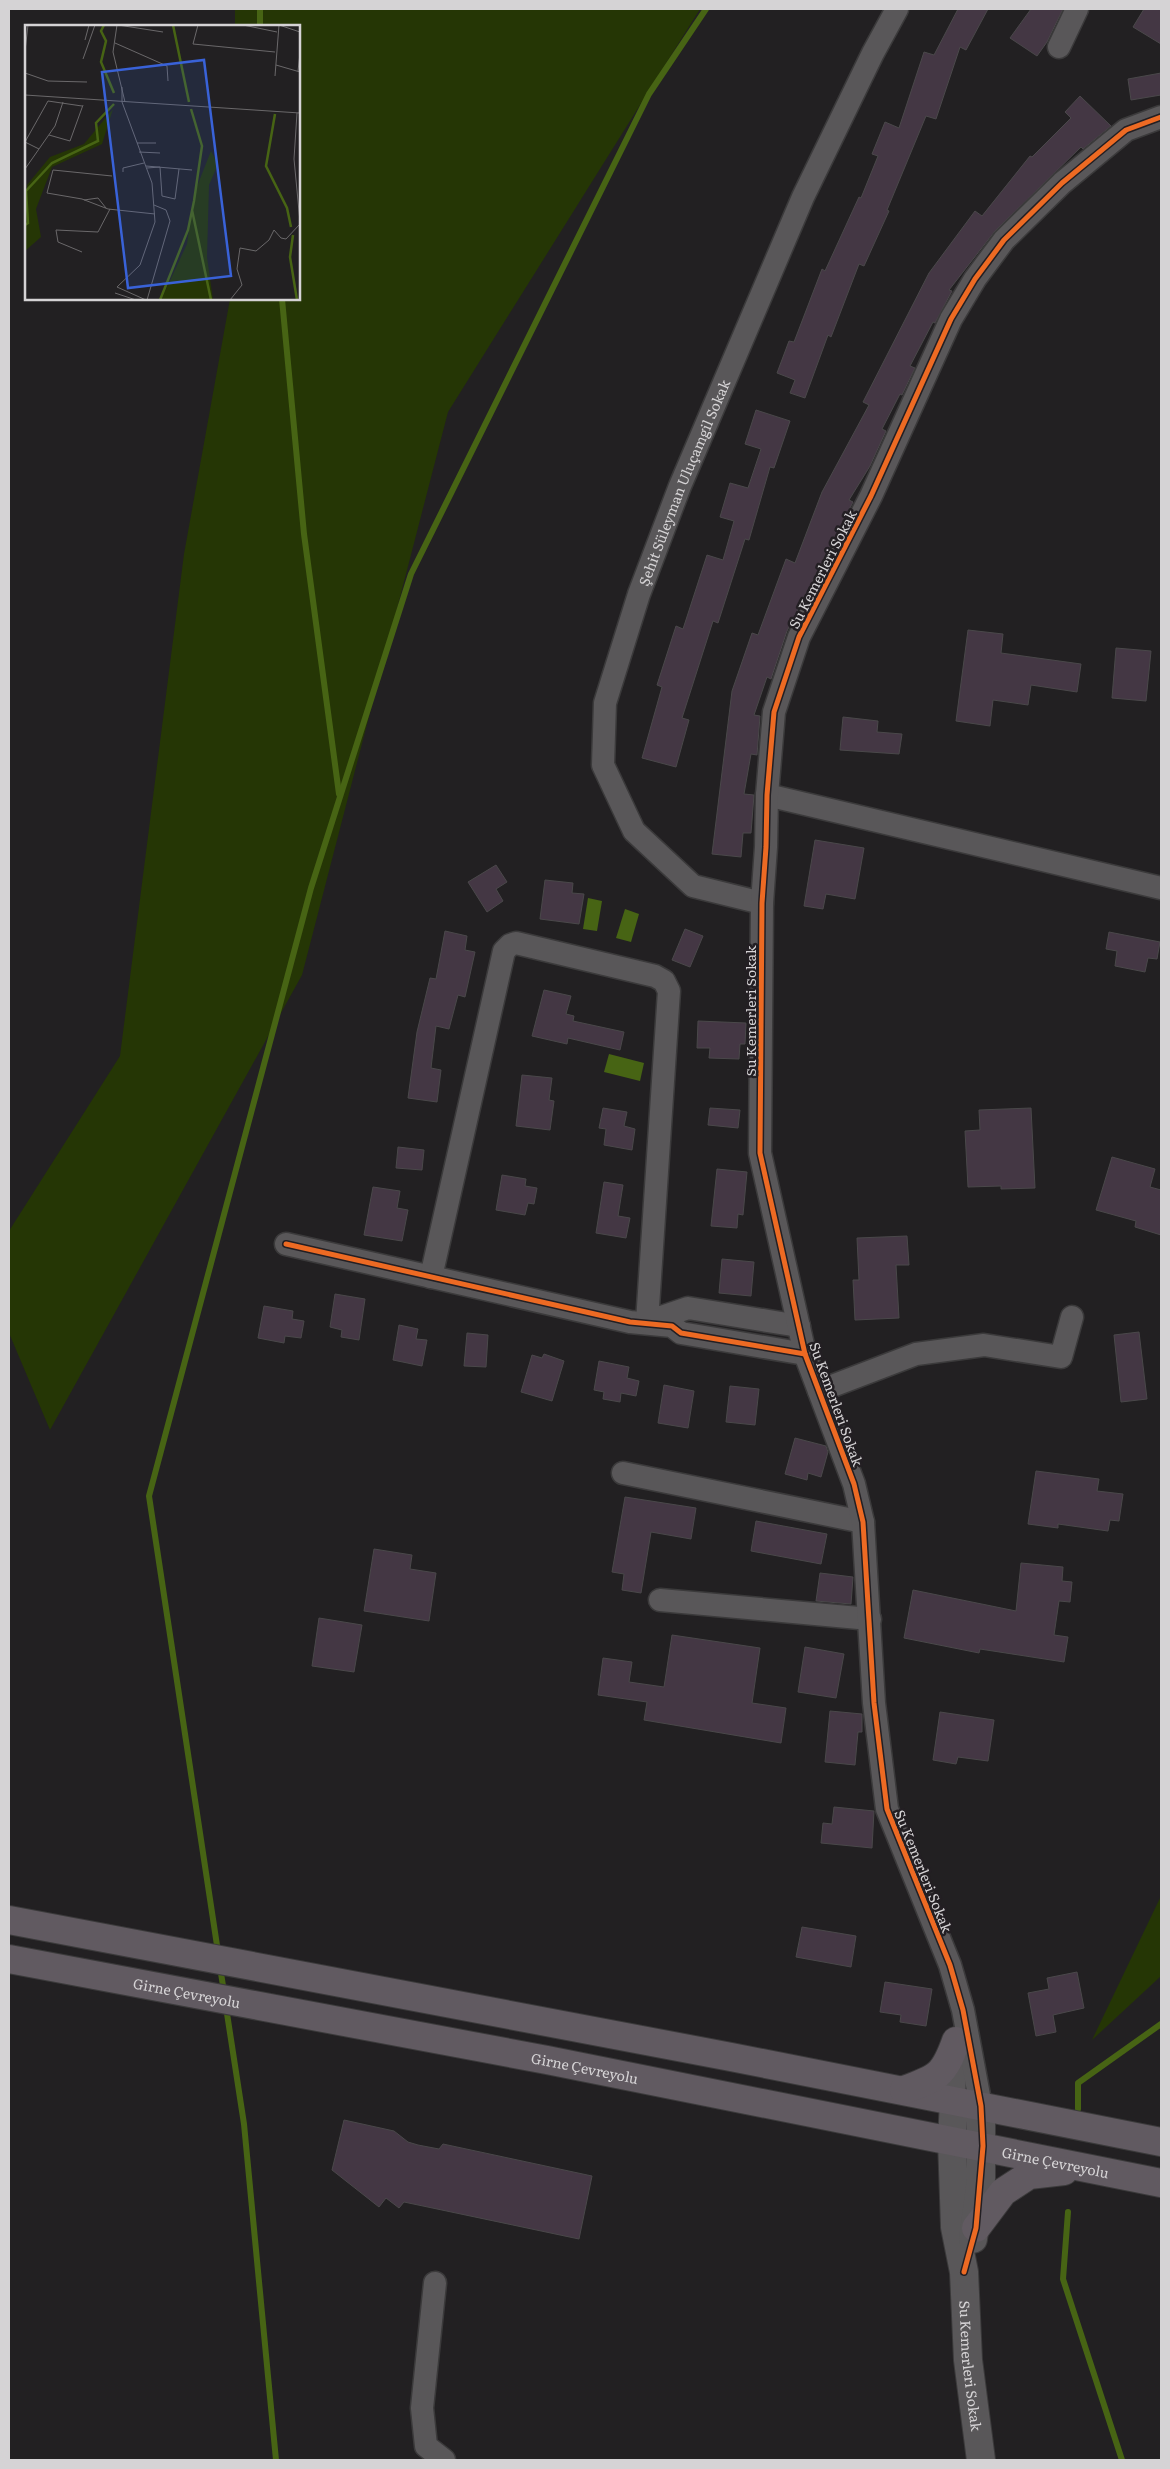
<svg xmlns="http://www.w3.org/2000/svg" width="1170" height="2469" viewBox="0 0 1170 2469" font-family="Literata,serif">
  <style>
    .green { fill: #253605 }
    .water { fill: #476414 }
    .lines { fill: none; stroke-linecap: round; stroke-linejoin: round }
    .stream { stroke: #476414; stroke-width: 6 }
    .building { fill: #443744; stroke: #4a484a }
    .minor-casing { stroke: #3b3a3b; stroke-width: 25 }
    .tertiary-casing { stroke: #3b3a3b; stroke-width: 30 }
    .trunk-casing { stroke: #3b3a3b; stroke-width: 30 }
    .minor { stroke: #595759; stroke-width: 22 }
    .tertiary { stroke: #595759; stroke-width: 28 }
    .trunk { stroke: #615a61; stroke-width: 28 }
    .cycleway-casing { stroke: #231f23; stroke-width: 8 }
    .cycleway { stroke: #ed6a23; stroke-width: 5 }
    .labels { text-anchor: middle; dominant-baseline: central; stroke-width: 5; stroke-linejoin: round; paint-order: stroke }
    .street-label { font-size: 14px; fill: #d5d3d5; stroke: #231f23 }
    .inset-river { fill: none; stroke: #476414; stroke-width: 2.5 }
    .inset-road { fill: none; stroke: #6a686a; stroke-width: 1 }
    .view { fill: #3962d8; fill-opacity: 0.15; stroke: #3962d8; stroke-width: 2.5 }
    .inset-edge { fill: none; stroke: #d5d3d5; stroke-width: 2.5 }
  </style>
  <rect width="100%" height="100%" fill="#222022"/>
  <g class="green">
    <path d="M235 9H700L448 412 302 975 50 1430 9 1333V1231L120 1056 184 554 230 299H299V26H235Z"/>
    <path d="M1161 1896V1976L1092 2040Z"/>
  </g>
  <g class="water">
    <path d="M588 898 602 901 597 931 583 929Z"/>
    <path d="M625 909 639 914 631 942 616 938Z"/>
    <path d="M609 1054 644 1063 640 1081 604 1072Z"/>
  </g>
  <g class="lines">
    <g class="stream">
      <path d="M260 9V26"/>
      <path d="M282 299 304 534 339 794"/>
      <path d="M218 1952 149 1496 311 888 411 574 649 94 706 9"/>
      <path d="M220 1967 224 1992"/>
      <path d="M226 2007 244 2124 276 2460"/>
      <path d="M1078 2109V2083L1161 2024"/>
      <path d="M1068 2212 1063 2279 1122 2460"/>
    </g>
  </g>
  <g class="building">
    <path d="M958 9H988L966 50 960 47 936 119 926 116 887 210 889 211 864 266 859 264 831 337 828 335 805 398 790 393 795 380 777 373 789 341 794 342 822 269 825 271 859 197 861 198 878 156 872 154 885 122 899 128 924 52 934 55Z"/>
    <path d="M1031 9H1063L1047 42 1037 56 1010 38Z"/>
    <path d="M1144 9H1161V44L1133 27Z"/>
    <path d="M1161 73V95L1131 100 1128 79Z"/>
    <path d="M1080 96 1111 126 1083 149 1081 147 995 231 949 290 952 291 935 323 933 322 910 366 915 368 902 395 900 394 882 429 886 431 870 466 849 500 853 502 787 631 771 679 767 677 754 715 760 716 757 755 751 754 744 794 754 795 751 833H743L741 857 712 854 732 691 752 633 758 635 786 559 795 563 822 492 869 405 863 402 929 273 975 211 982 216 1030 156 1032 157 1071 118 1065 112Z"/>
    <path d="M756 410 790 421 774 468 770 467 749 540 745 539 718 623 713 621 682 718 689 720 676 767 642 758 662 687 657 685 676 626 683 629 707 555 723 560 734 521 720 517 730 483 748 488 761 449 745 444Z"/>
    <path d="M968 630 1003 634 1001 653 1081 664 1077 692 1031 685 1028 705 993 700 990 726 956 721Z"/>
    <path d="M1116 648 1151 651 1146 701 1112 698Z"/>
    <path d="M843 717 878 721 877 732 902 734 899 754 840 750Z"/>
    <path d="M815 840 864 848 855 899 826 894 823 909 804 906Z"/>
    <path d="M496 865 507 882 496 889 503 901 487 912 468 882Z"/>
    <path d="M545 880 573 883 572 893 584 894 579 924 540 919Z"/>
    <path d="M685 929 703 936 690 967 672 960Z"/>
    <path d="M445 931 467 936 465 950 475 952 465 997 458 995 449 1029 436 1026 431 1068 441 1070 437 1102 408 1098 417 1032 430 978 436 979Z"/>
    <path d="M1109 932 1160 942 1157 959 1148 958 1145 972 1115 966 1117 951 1106 949Z"/>
    <path d="M544 990 571 996 566 1014 574 1016 573 1021 624 1032 620 1050 568 1038 567 1044 532 1036Z"/>
    <path d="M698 1021 746 1023 745 1044H740L739 1059 709 1058 710 1048H697Z"/>
    <path d="M522 1075 552 1078 549 1100 554 1101 550 1130 516 1126Z"/>
    <path d="M603 1108 627 1112 624 1126 635 1129 632 1150 604 1145 606 1129 599 1128Z"/>
    <path d="M710 1108 740 1110 738 1128 708 1125Z"/>
    <path d="M1031 1108 1035 1188 1001 1189V1186L968 1187 965 1131 980 1130 979 1110Z"/>
    <path d="M398 1147 424 1150 422 1170 396 1168Z"/>
    <path d="M1112 1157 1155 1169 1150 1187 1161 1190V1235L1135 1227 1136 1221 1096 1210Z"/>
    <path d="M717 1169 747 1172 743 1215 738 1214 737 1228 711 1226Z"/>
    <path d="M502 1175 526 1179 525 1186 537 1188 534 1204 528 1203 525 1215 496 1210Z"/>
    <path d="M604 1182 623 1185 618 1216 630 1218 626 1238 596 1233Z"/>
    <path d="M373 1187 400 1191 397 1208 408 1210 402 1241 364 1235Z"/>
    <path d="M907 1236 909 1265H896L899 1318 855 1320 853 1280H859L857 1238Z"/>
    <path d="M722 1259 754 1262 751 1296 719 1293Z"/>
    <path d="M335 1294 365 1299 359 1340 341 1337 342 1330 330 1327Z"/>
    <path d="M264 1306 293 1311 292 1319 304 1321 301 1338 285 1336 284 1343 258 1338Z"/>
    <path d="M399 1325 418 1329 416 1339 427 1340 422 1366 393 1360Z"/>
    <path d="M1139 1332 1147 1399 1121 1402 1114 1335Z"/>
    <path d="M467 1333 488 1335 486 1367 464 1366Z"/>
    <path d="M544 1354 564 1361 552 1401 521 1392 532 1355 542 1358Z"/>
    <path d="M599 1361 629 1367 627 1378 639 1381 636 1396 621 1393 620 1402 603 1399 604 1392 594 1390Z"/>
    <path d="M664 1385 694 1391 688 1428 658 1423Z"/>
    <path d="M730 1386 759 1389 755 1425 726 1422Z"/>
    <path d="M795 1438 826 1446 828 1452 821 1477 808 1473 807 1480 785 1474Z"/>
    <path d="M1036 1471 1099 1479 1097 1491 1123 1494 1119 1521 1110 1520 1108 1531 1058 1524V1528L1028 1524Z"/>
    <path d="M625 1497 696 1508 691 1539 651 1532 641 1593 622 1590 624 1574 612 1572Z"/>
    <path d="M756 1521 827 1534 821 1564 751 1551Z"/>
    <path d="M374 1549 412 1555 410 1569 436 1573 429 1621 364 1611Z"/>
    <path d="M1021 1563 1063 1567 1062 1581 1072 1582 1070 1602 1059 1601 1054 1635 1068 1637 1064 1662 980 1649 979 1653 904 1638 913 1590 1016 1611Z"/>
    <path d="M820 1573 853 1577 851 1604 816 1601Z"/>
    <path d="M319 1618 362 1625 354 1672 312 1666Z"/>
    <path d="M672 1635 760 1648 752 1703 786 1708 781 1743 644 1720 647 1702 598 1695 603 1658 632 1662 629 1682 664 1687Z"/>
    <path d="M805 1647 844 1654 836 1698 798 1692Z"/>
    <path d="M830 1711 862 1714V1732H858L855 1765 825 1762Z"/>
    <path d="M940 1712 994 1720 988 1761 958 1757 956 1764 933 1760Z"/>
    <path d="M834 1807 874 1811 872 1848 821 1843 823 1823 832 1824Z"/>
    <path d="M802 1927 856 1936 851 1967 796 1957Z"/>
    <path d="M1077 1972 1084 2008 1053 2015 1056 2032 1036 2036 1028 1993 1049 1989 1047 1978Z"/>
    <path d="M885 1982 932 1989 926 2026 900 2022 901 2015 880 2012Z"/>
    <path d="M344 2120 394 2131 408 2142 418 2145 439 2149 443 2144 592 2176 579 2239 404 2202 399 2208 386 2198 379 2207 332 2170Z"/>
  </g>
  <g class="lines">
    <defs>
      <g id="minor">
        <path d="M1059 47 1077 9"/>
        <path d="M767 795 1161 888"/>
        <path id="s1" d="M762 903 693 886 634 831 603 765 605 703 639 594 680 486 803 197 873 53 897 9"/>
        <path d="M286 1244 630 1322 672 1326 681 1333 805 1354"/>
        <path d="M431 1277 504 951 510 945 516 943 655 976 664 981 669 991 647 1322 688 1308 799 1326"/>
        <path d="M819 1391 916 1354 984 1345 1061 1357 1072 1317"/>
        <path d="M623 1473 863 1522"/>
        <path d="M660 1600 870 1619"/>
        <path d="M954 2101 956 2045"/>
        <path d="M981 2106 963 2010 950 1965 887 1809 874 1703 863 1522 854 1484 805 1354 760 1153 762 903 766 847 767 795 774 712 799 637 871 496 951 319 975 279 1004 240 1062 183 1126 130 1161 117"/>
        <path d="M435 2283 422 2408 426 2446 444 2460"/>
      </g>
      <g id="tertiary">
        <path id="s2" d="M954 2101 952 2140 955 2227 964 2272 968 2360 981 2460"/>
        <path d="M973 2239 981 2179V2106"/>
      </g>
      <g id="trunk">
        <path d="M9 1920 731 2057 1161 2142"/>
        <path id="s3" d="M9 1959 547 2060 1161 2183"/>
        <path d="M904 2090C938 2078 944 2075 956 2041"/>
        <path d="M976 2228 1003 2192 1029 2175 1064 2171"/>
      </g>
    </defs>
    <use href="#minor" class="minor-casing"/>
    <use href="#tertiary" class="tertiary-casing"/>
    <use href="#trunk" class="trunk-casing"/>
    <use href="#minor" class="minor"/>
    <use href="#tertiary" class="tertiary"/>
    <use href="#trunk" class="trunk"/>
    <defs>
      <g id="cycleway">
        <path d="M286 1244 630 1322 672 1326 681 1333 805 1354"/>
        <path d="M964 2272 976 2228 983 2146 981 2106 963 2010 950 1965 887 1809 874 1703 863 1522 854 1484 805 1354 760 1153 762 903 766 847 767 795 774 712 799 637 871 496 951 319 975 279 1004 240 1062 183 1126 130 1161 117"/>
      </g>
    </defs>
    <use href="#cycleway" class="cycleway-casing"/>
    <use href="#cycleway" class="cycleway"/>
  </g>
  <g class="labels">
    <g class="street-label">
      <text stroke="none"><textPath href="#s1" startOffset="521">Şehit Süleyman Uluçamgil Sokak</textPath></text>
      <text transform="translate(822 569) rotate(-63)">Su Kemerleri Sokak</text>
      <text transform="translate(750 1011) rotate(-90)">Su Kemerleri Sokak</text>
      <text transform="translate(837 1404) rotate(70)">Su Kemerleri Sokak</text>
      <text transform="translate(924 1871) rotate(68)">Su Kemerleri Sokak</text>
      <text stroke="none"><textPath href="#s3" startOffset="181">Girne Çevreyolu</textPath></text>
      <text stroke="none"><textPath href="#s3" startOffset="586">Girne Çevreyolu</textPath></text>
      <text stroke="none"><textPath href="#s3" startOffset="1066">Girne Çevreyolu</textPath></text>
      <text stroke="none"><textPath href="#s2" startOffset="266">Su Kemerleri Sokak</textPath></text>
    </g>
  </g>
  <g transform="translate(25 25)">
    <rect width="275" height="275" fill="#222022"/>
    <path d="M88 84 77 119 27 142 11 184 16 212 0 226 2 160 25 132 59 119ZM186 126 193 139 184 160 182 232 188 275H136L162 219 169 169Z" fill="#253605"/>
    <path class="inset-river" d="M79 0 76 6 81 16 76 37 89 68M148 0 164 77M250 89 241 141 262 183 266 202M167 185 186 275M0 200 3 198 1 166 27 138 73 116 71 98 89 79M268 210 265 232 272 275M135 275 163 205 169 176 177 121 166 84"/>
    <path class="inset-road" d="M92 0 88 27 100 77M93 0 138 7M173 0 168 19 250 27M218 0 252 7M254 0 275 7M60 15 64 0M90 18 142 41 143 56M0 26 3 0M58 34 70 0M251 40 275 47M273 46 275 28M0 48 23 56 62 57M250 51 254 0M97 62V77L127 158 130 197 115 240 92 262 121 275M0 70 275 88M272 88 269 134 275 197M24 110 45 116 58 80M0 117 23 76 57 81M0 117 14 124M112 118H131M114 127 135 128M121 141 167 145M122 143 135 142 137 171 150 174 154 144M0 144 30 101 38 77M98 147V143L119 138M87 151 28 145 22 168 57 174 83 184 130 189M59 175 73 173 81 183M57 227 33 217 31 205 73 207 85 184M90 268 111 275M122 275 145 196 141 185 129 180M205 275 217 260 212 244 215 223 231 226 244 215 249 205 256 213 261 214 275 199"/>
    <path class="view" d="M179 35 206 251 103 263 77 47Z"/>
    <rect width="275" height="275" class="inset-edge"/>
  </g>
  <rect width="1170" height="2469" fill="none" stroke="#d5d3d5" stroke-width="20"/>
</svg>
